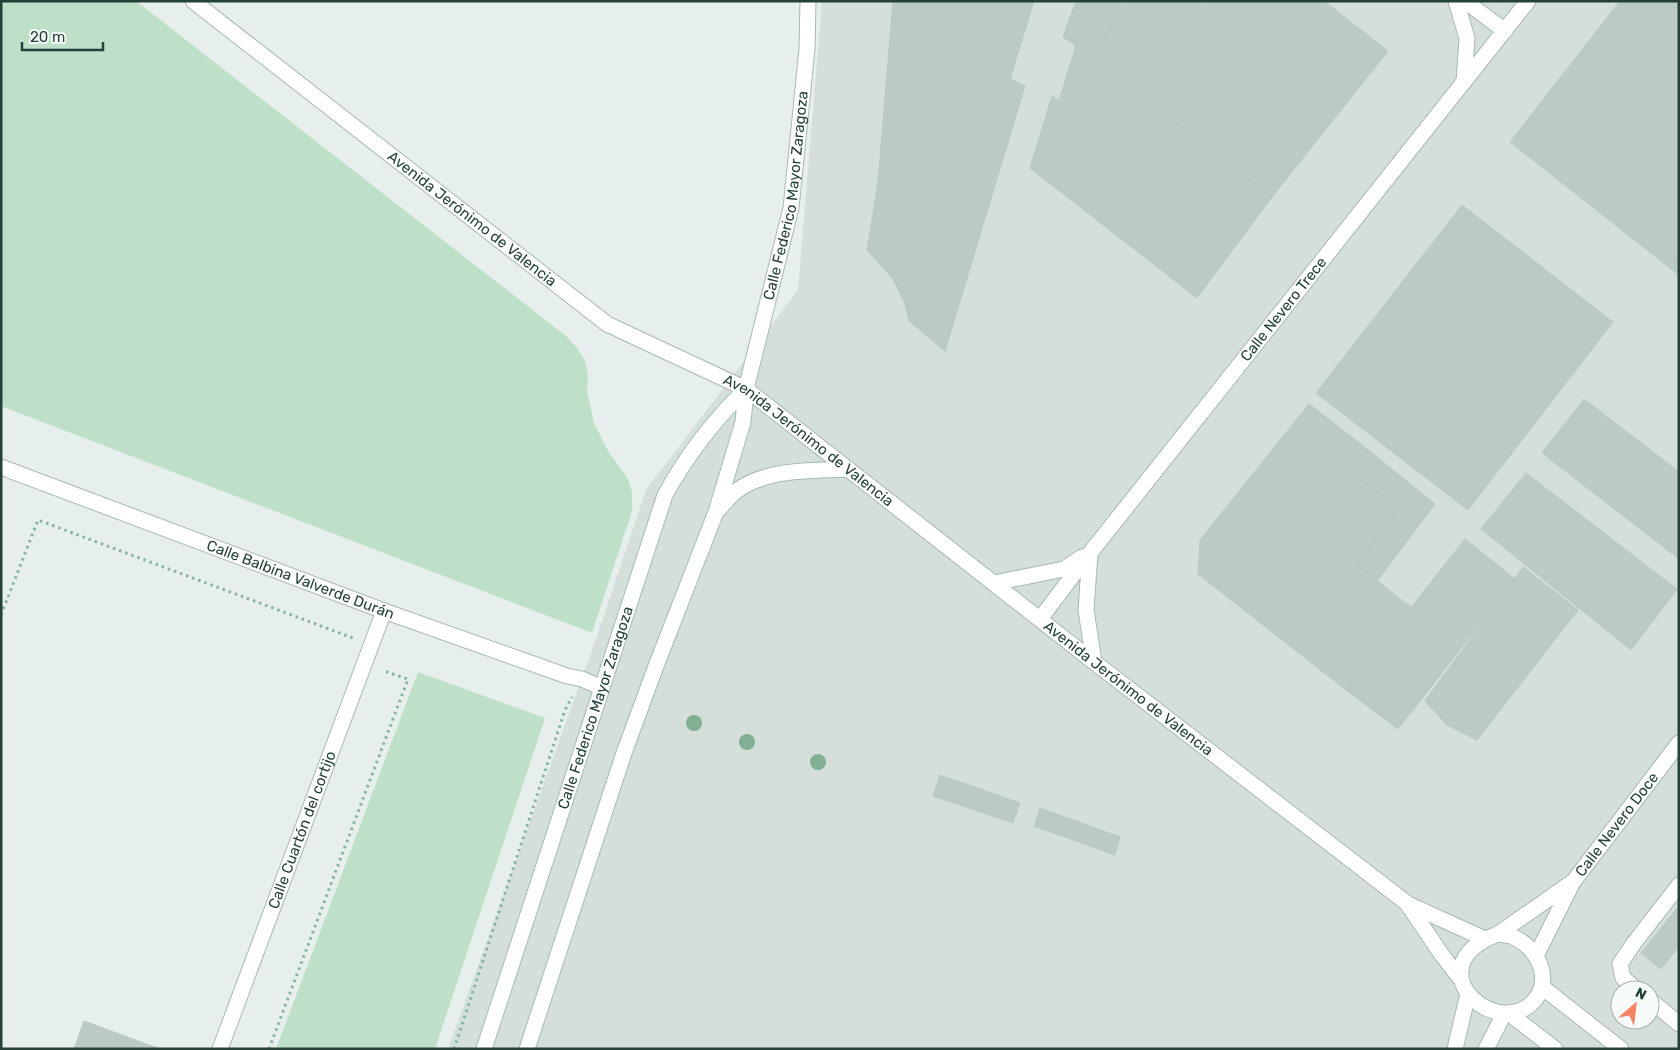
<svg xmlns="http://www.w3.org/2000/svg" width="1680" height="1050" viewBox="0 0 1680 1050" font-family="Rubik,sans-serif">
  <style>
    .built { fill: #d4dfda; fill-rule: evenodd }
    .green { fill: #bfe0c8 }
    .building { fill: #bbcac4; stroke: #b8c9c2 }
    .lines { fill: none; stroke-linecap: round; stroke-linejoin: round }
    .lane-casing { stroke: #a8b8b2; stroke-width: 17 }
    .street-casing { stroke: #a8b8b2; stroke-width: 17 }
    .secondary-casing { stroke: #a4bbb3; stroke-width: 17 }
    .path { stroke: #86b3a5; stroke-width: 3; stroke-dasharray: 2.5 4; stroke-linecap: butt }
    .lane { stroke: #fff; stroke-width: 15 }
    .street { stroke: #fff; stroke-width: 15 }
    .secondary { stroke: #fff; stroke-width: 15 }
    .tree { fill: #80af93 }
    .labels { text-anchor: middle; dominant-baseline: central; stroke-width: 4; stroke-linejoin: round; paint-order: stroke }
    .street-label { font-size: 15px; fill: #24423a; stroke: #f7fbf9 }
  </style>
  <rect width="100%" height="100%" fill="#e6efeb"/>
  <path class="built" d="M822 1H1679V1049H448L596 639 646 490 798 290ZM1620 990H1650V1020H1620Z"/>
  <g class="green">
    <path d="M1 1H136L566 336 577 348 585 360 588 376 587 391 594 423 608 451 627 477 632 492V511L592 633 1 406Z"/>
    <path d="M418 672 545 718 435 1049H276Z"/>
  </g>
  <g class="building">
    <path d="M893 1H1034L1010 79 1025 86 945 351 909 321 905 304 893 279 867 250 878 183Z"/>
    <path d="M1076 1H1131L1090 55 1063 37Z"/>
    <path d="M1131 1H1218L1142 96 1090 55Z"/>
    <path d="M1212 1H1324L1388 51 1272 197 1142 96Z"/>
    <path d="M1620 1H1679V256L1670 268 1510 142Z"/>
    <path d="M1076 45 1272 197 1197 298 1030 168 1052 96 1059 101Z"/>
    <path d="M1462 205 1613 322 1468 510 1316 393Z"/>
    <path d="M1679 256V275L1670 268Z"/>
    <path d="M1584 399 1679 472V559L1542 453Z"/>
    <path d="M1309 404 1362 445 1344 466 1399 509 1357 565 1412 608 1346 690 1198 574 1200 540Z"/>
    <path d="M1362 445 1435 504 1378 580 1357 565 1399 509 1344 466Z"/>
    <path d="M1526 473 1677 589 1631 650 1481 529Z"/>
    <path d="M1465 539 1515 579 1398 729 1346 690Z"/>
    <path d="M1523 567 1578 610 1477 740 1447 725 1425 701Z"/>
    <path d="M940 775 1020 803 1013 823 933 796Z"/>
    <path d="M1040 808 1120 837 1115 855 1034 826Z"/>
    <path d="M1679 906V946L1661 969 1641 953Z"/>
    <path d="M84 1021 160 1049H74Z"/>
  </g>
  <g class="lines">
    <defs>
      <g id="lane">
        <path d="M1637 990 1623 978 1620 964 1634 943 1679 885"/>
        <path d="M1650 1000 1679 1024"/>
      </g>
      <g id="street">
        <path id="s1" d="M193 1 607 324 746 389 1094 662 1408 904 1485 939"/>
        <path d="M1456 1 1467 38 1464 82"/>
        <path d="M1465 1 1505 31"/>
        <path id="s2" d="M746 389 791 208 807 49 808 1"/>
        <path id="s3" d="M1 467 384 611 567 676 582 679 602 688"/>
        <path d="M1090 553 1086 610 1094 662"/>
        <path d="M994 583 1064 569 1082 557"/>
        <path id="s4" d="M1040 619 1090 553 1528 1"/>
        <path d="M1408 905 1442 955 1459 977"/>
        <path d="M1498 934C1503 935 1509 935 1513 937 1534 946 1550 971 1539 994 1505 1050 1408 968 1498 934Z"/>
        <path d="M1498 934 1571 883"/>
        <path id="s5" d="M1536 956 1573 882 1679 743"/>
        <path d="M1542 987 1621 1049"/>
        <path d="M1515 1018 1555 1049"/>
        <path id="s6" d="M220 1049 384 611"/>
        <path d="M1455 1049 1467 998"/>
        <path d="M1486 1049 1502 1018"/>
      </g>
      <g id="secondary">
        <path d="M719 509C724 504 729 497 735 492 766 468 811 471 848 469"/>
        <path id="s7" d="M484 1049 665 495C687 455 713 421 746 389"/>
        <path d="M527 1049 624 753 656 666 716 512 743 422 746 389"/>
      </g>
    </defs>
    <use href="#lane" class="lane-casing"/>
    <use href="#street" class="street-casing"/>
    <use href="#secondary" class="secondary-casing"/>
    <g class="path">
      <path d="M1 615 38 520 353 638"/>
      <path d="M269 1049 408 679 384 671"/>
      <path d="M454 1049 565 710 572 697"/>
    </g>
    <use href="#lane" class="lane"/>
    <use href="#street" class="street"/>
    <use href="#secondary" class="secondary"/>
  </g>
  <g class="tree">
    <circle cx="694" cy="723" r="8"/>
    <circle cx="747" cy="742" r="8"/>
    <circle cx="818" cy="762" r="8"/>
  </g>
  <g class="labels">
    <g class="street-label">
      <text stroke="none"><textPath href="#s2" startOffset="198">Calle Federico Mayor Zaragoza</textPath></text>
      <text stroke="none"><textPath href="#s1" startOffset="354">Avenida Jerónimo de Valencia</textPath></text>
      <text stroke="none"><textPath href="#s4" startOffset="394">Calle Nevero Trece</textPath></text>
      <text stroke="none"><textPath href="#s1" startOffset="759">Avenida Jerónimo de Valencia</textPath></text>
      <text stroke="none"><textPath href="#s3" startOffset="320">Calle Balbina Valverde Durán</textPath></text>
      <text stroke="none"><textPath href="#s1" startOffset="1164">Avenida Jerónimo de Valencia</textPath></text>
      <text stroke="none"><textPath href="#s7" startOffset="359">Calle Federico Mayor Zaragoza</textPath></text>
      <text stroke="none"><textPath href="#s5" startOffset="155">Calle Nevero Doce</textPath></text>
      <text stroke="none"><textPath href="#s6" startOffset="234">Calle Cuartón del cortijo</textPath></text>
    </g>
  </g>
  <rect width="1680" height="1050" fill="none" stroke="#24423a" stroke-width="5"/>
  <g transform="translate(1635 1005) rotate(28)"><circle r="24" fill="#f7fbf9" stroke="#a3b1ad"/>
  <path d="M0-4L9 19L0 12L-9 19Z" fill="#f4845f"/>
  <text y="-8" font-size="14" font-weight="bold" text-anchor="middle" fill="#24423a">N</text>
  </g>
  <path d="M22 42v8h81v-8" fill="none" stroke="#24423a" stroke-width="2.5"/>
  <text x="30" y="42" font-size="15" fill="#24423a" stroke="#f7fbf9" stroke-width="4" paint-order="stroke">20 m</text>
</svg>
